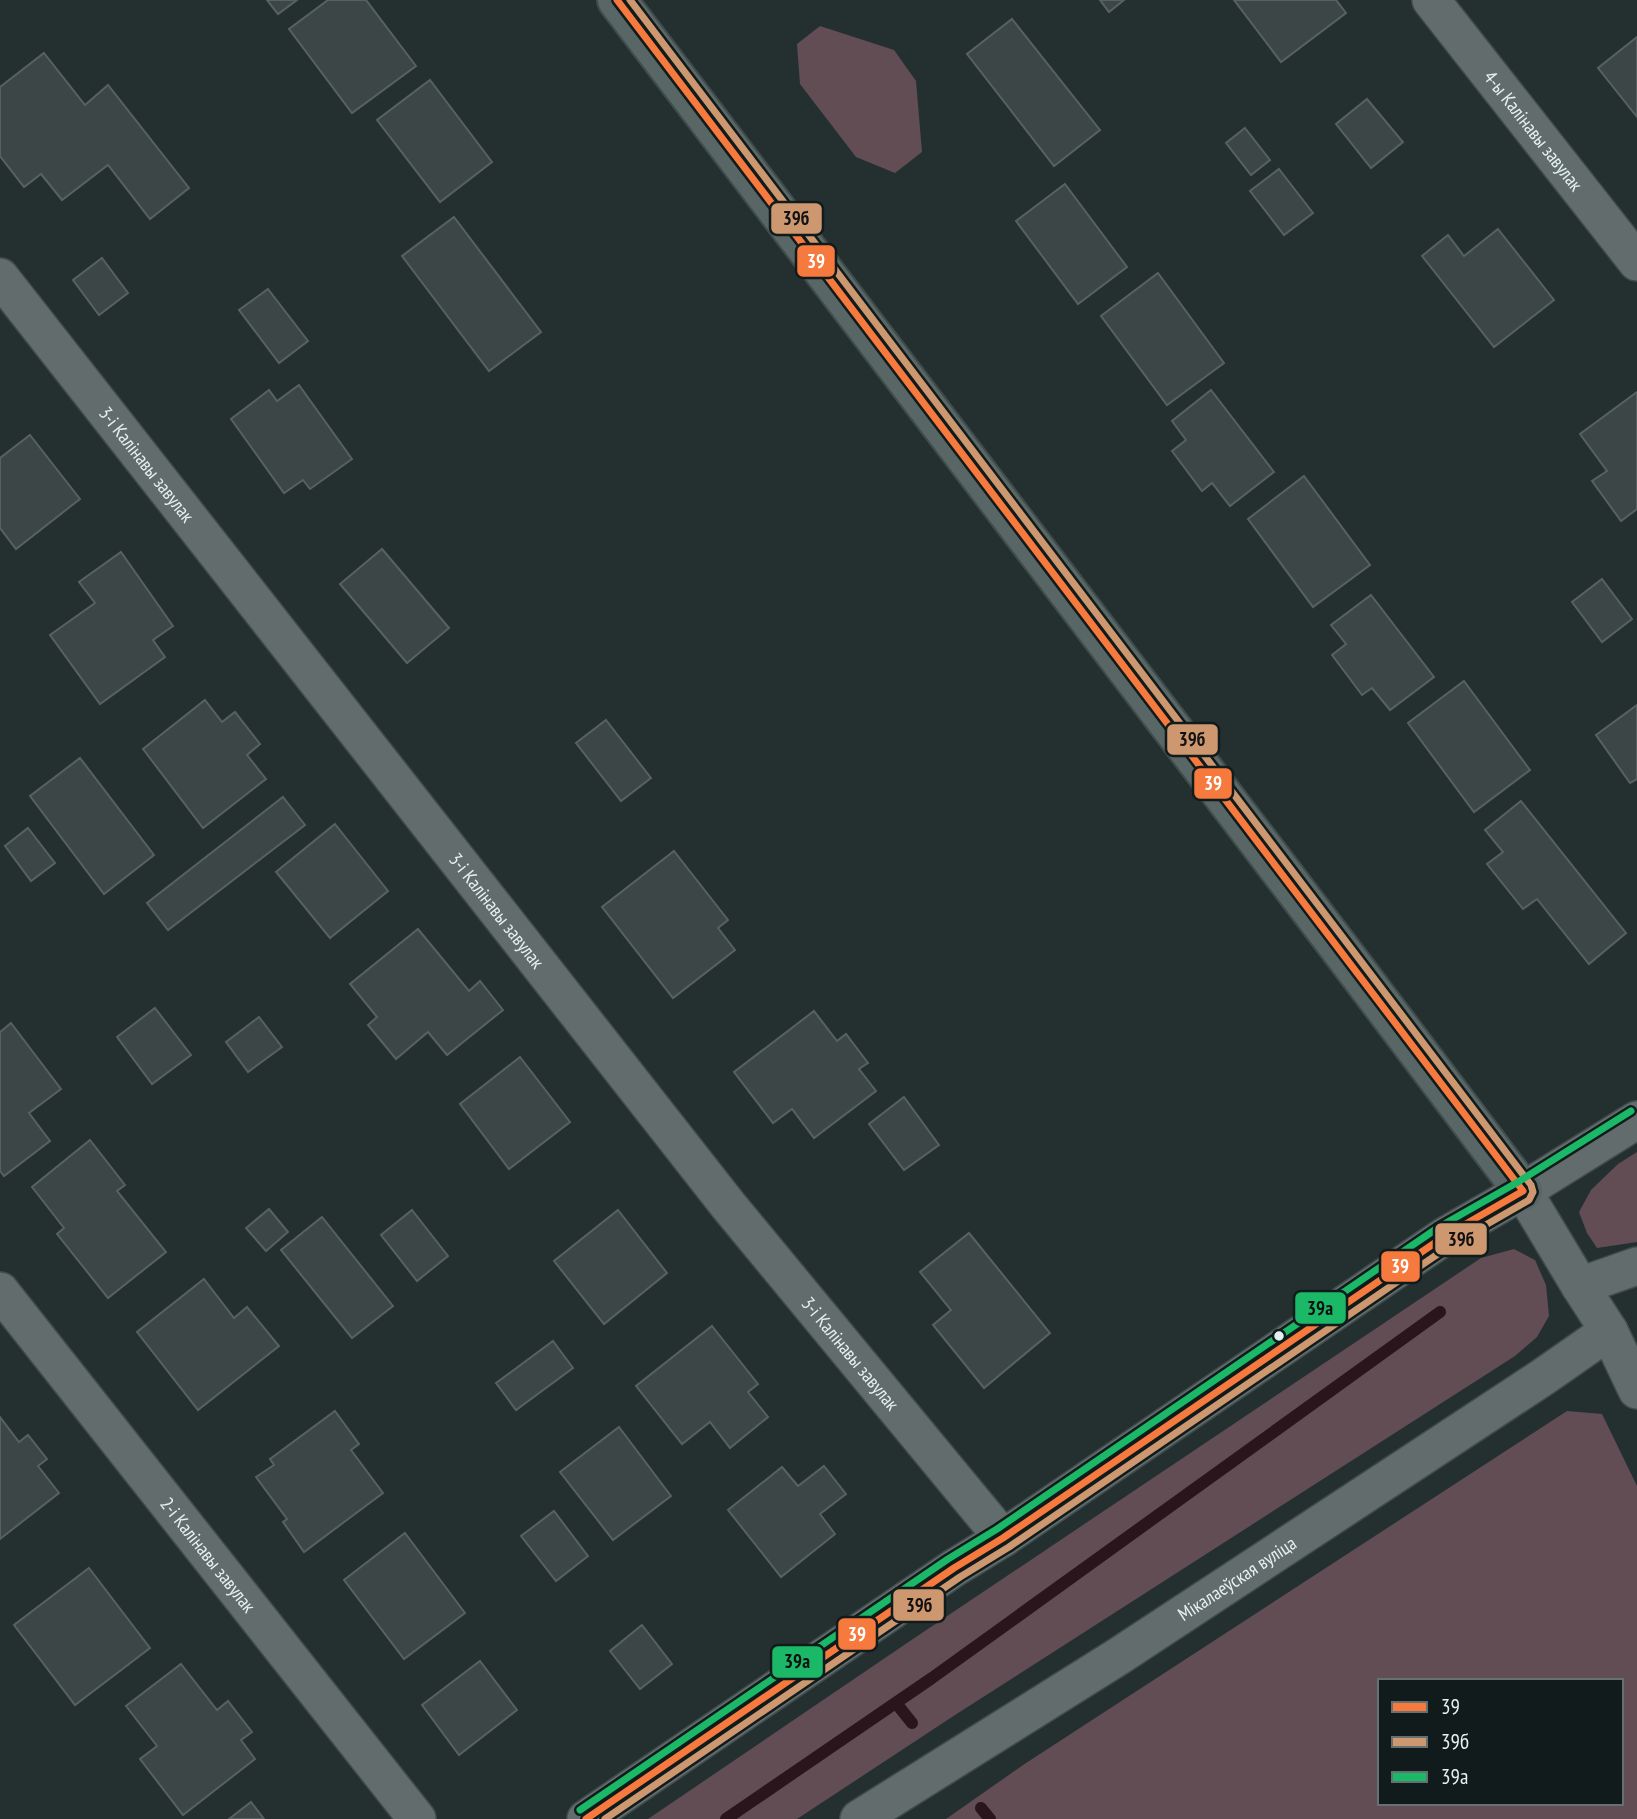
<svg xmlns="http://www.w3.org/2000/svg" width="1637" height="1819" viewBox="0 0 1637 1819" font-family="'PT Sans Narrow',sans-serif">
  <style>
    .green { fill: #614d53; fill-rule: evenodd }
    .lines { fill: none; stroke-linecap: round; stroke-linejoin: round }
    .stream { stroke: #2a151d; stroke-width: 12 }
    .building { fill: #3c4646; stroke: #576161; stroke-width: 2 }
    .street-casing { stroke: #404b4b; stroke-width: 40 }
    .secondary-casing { stroke: #404b4b; stroke-width: 42 }
    .street { stroke: #636c6c; stroke-width: 37 }
    .secondary { stroke: #586666; stroke-width: 38 }
    .bus-1-casing { stroke: #111b1b; stroke-width: 12 }
    .bus-2-casing { stroke: #111b1b; stroke-width: 12 }
    .bus-3-casing { stroke: #111b1b; stroke-width: 12 }
    .bus-1 { stroke: #f6793e; stroke-width: 7 }
    .bus-2 { stroke: #cd976f; stroke-width: 7 }
    .bus-3 { stroke: #1ab867; stroke-width: 7 }
    .bus-dot { fill: #e3f1f1; stroke: #111b1b; stroke-width: 2.5 }
    .labels { text-anchor: middle; dominant-baseline: central; stroke-width: 7; stroke-linejoin: round; paint-order: stroke }
    .street-label { font-size: 19px; fill: #e3f1f1; stroke: #111b1b }
    .line-badge { stroke: #111b1b; stroke-width: 2.5 }
    .badge-label { font-size: 19px; text-anchor: middle; font-weight: bold; fill: #fff }
    .pale-badge-label { font-size: 19px; text-anchor: middle; font-weight: bold; fill: #111 }
  </style>
  <rect width="100%" height="100%" fill="#243030"/>
  <g class="green">
    <path d="M820 26 894 50 916 81 922 152 895 173 856 157 800 84 797 44Z"/>
    <path d="M1637 1152V1242L1597 1248 1587 1233 1579 1212 1591 1190 1618 1164Z"/>
    <path d="M1514 1249 1535 1260 1546 1285 1549 1316 1537 1337 1515 1356 952 1717 797 1819H648L910 1641 1481 1258Z"/>
    <path d="M1567 1411 1602 1414 1637 1486V1819H946L1023 1765ZM1380 1681H1621V1803H1380Z"/>
  </g>
  <g class="lines">
    <g class="stream">
      <path d="M896 1703 912 1723"/>
      <path d="M981 1808 990 1819"/>
      <path d="M726 1819 932 1678 1440 1312"/>
    </g>
  </g>
  <g class="building">
    <path d="M267 0H297L278 14Z"/>
    <path d="M328 0H366L416 66 352 113 289 29Z"/>
    <path d="M1100 0H1124L1109 12Z"/>
    <path d="M1234 0H1336L1346 13 1281 62Z"/>
    <path d="M1012 19 1100 130 1054 166 967 54Z"/>
    <path d="M1637 37V117L1598 68Z"/>
    <path d="M44 53 85 105 108 85 189 188 150 219 108 165 62 200 41 174 24 187 0 156V87Z"/>
    <path d="M430 80 492 162 440 202 377 120Z"/>
    <path d="M1367 99 1403 142 1371 168 1336 124Z"/>
    <path d="M1245 128 1270 160 1251 175 1226 143Z"/>
    <path d="M1279 169 1313 213 1284 235 1250 191Z"/>
    <path d="M1065 184 1127 267 1078 304 1016 221Z"/>
    <path d="M454 217 541 332 489 371 402 256Z"/>
    <path d="M1498 229 1554 300 1494 347 1422 256 1448 235 1464 256Z"/>
    <path d="M102 258 128 293 99 315 73 280Z"/>
    <path d="M1158 273 1224 363 1167 405 1101 316Z"/>
    <path d="M268 289 308 341 279 363 239 310Z"/>
    <path d="M299 385 352 459 310 489 303 480 284 493 231 419 269 390 277 401Z"/>
    <path d="M1211 390 1274 472 1230 506 1212 483 1202 491 1172 451 1186 440 1172 421Z"/>
    <path d="M1637 392V509L1621 521 1592 481 1607 471 1580 434Z"/>
    <path d="M30 435 80 499 16 549 0 528V458Z"/>
    <path d="M1304 476 1370 565 1313 607 1248 519Z"/>
    <path d="M382 549 449 628 407 663 340 584Z"/>
    <path d="M121 552 173 626 153 640 165 657 100 704 50 635 95 603 79 582Z"/>
    <path d="M1602 579 1632 619 1602 642 1572 602Z"/>
    <path d="M1371 595 1434 677 1390 710 1372 688 1362 695 1332 655 1346 644 1331 625Z"/>
    <path d="M1464 681 1530 770 1474 812 1408 723Z"/>
    <path d="M205 700 222 722 235 712 260 744 247 755 266 779 203 828 143 749Z"/>
    <path d="M1637 705V779L1630 783 1596 735Z"/>
    <path d="M606 720 651 778 621 801 576 743Z"/>
    <path d="M80 758 154 855 104 894 30 796Z"/>
    <path d="M283 797 305 825 168 930 147 903Z"/>
    <path d="M1521 801 1626 933 1589 964 1537 899 1523 909 1487 864 1503 852 1485 830Z"/>
    <path d="M335 824 388 891 330 938 276 872Z"/>
    <path d="M28 828 55 863 31 881 5 846Z"/>
    <path d="M674 851 728 920 718 928 735 950 673 998 602 907Z"/>
    <path d="M418 929 469 991 480 981 503 1010 447 1055 428 1032 396 1059 368 1025 377 1017 350 984Z"/>
    <path d="M155 1008 191 1055 152 1084 117 1037Z"/>
    <path d="M814 1011 837 1041 846 1034 868 1063 859 1069 876 1091 814 1138 792 1109 773 1123 734 1072Z"/>
    <path d="M259 1017 282 1047 248 1072 226 1042Z"/>
    <path d="M11 1023 61 1089 29 1113 50 1141 4 1176 0 1171V1032Z"/>
    <path d="M520 1057 570 1122 509 1169 460 1104Z"/>
    <path d="M904 1097 939 1145 904 1170 869 1124Z"/>
    <path d="M90 1140 125 1185 117 1191 166 1252 108 1298 57 1234 64 1228 32 1187Z"/>
    <path d="M269 1209 288 1232 266 1251 246 1228Z"/>
    <path d="M412 1210 448 1256 417 1281 381 1235Z"/>
    <path d="M618 1210 667 1273 604 1324 554 1261Z"/>
    <path d="M322 1217 393 1306 352 1338 281 1250Z"/>
    <path d="M969 1233 1050 1333 984 1388 933 1325 951 1310 920 1272Z"/>
    <path d="M204 1279 234 1318 247 1307 279 1346 198 1410 137 1332Z"/>
    <path d="M712 1326 758 1384 748 1392 768 1417 730 1448 710 1422 682 1444 636 1386Z"/>
    <path d="M553 1341 573 1368 516 1410 496 1383Z"/>
    <path d="M335 1411 359 1444 351 1450 383 1493 304 1552 283 1522 287 1519 256 1477 274 1465 270 1459Z"/>
    <path d="M0 1417 19 1442 28 1435 47 1459 38 1466 59 1493 0 1539Z"/>
    <path d="M619 1427 671 1496 613 1540 560 1472Z"/>
    <path d="M824 1466 846 1494 820 1514 835 1534 781 1577 728 1510 782 1467 798 1486Z"/>
    <path d="M554 1511 588 1556 556 1581 521 1536Z"/>
    <path d="M405 1533 465 1613 404 1659 344 1580Z"/>
    <path d="M89 1568 150 1648 75 1705 14 1625Z"/>
    <path d="M642 1625 672 1664 640 1689 610 1651Z"/>
    <path d="M480 1661 517 1710 459 1755 422 1705Z"/>
    <path d="M181 1664 217 1710 228 1701 252 1732 241 1740 255 1759 183 1815 140 1759 157 1746 126 1706Z"/>
    <path d="M251 1802 264 1819H229Z"/>
  </g>
  <g class="lines">
    <defs>
      <g id="street">
        <path id="s1" d="M1431 0 1637 262"/>
        <path id="s2" d="M0 277 728 1205 1003 1538"/>
        <path d="M1523 1191 1580 1286 1637 1266"/>
        <path d="M1580 1286 1609 1331 1637 1390"/>
        <path id="s3" d="M0 1291 417 1819"/>
        <path d="M586 1819 954 1568 1003 1538 1445 1236 1523 1191 1637 1120"/>
        <path id="s4" d="M859 1819 1119 1656 1543 1377 1609 1331"/>
      </g>
      <path id="secondary" d="M617 0 1347 958 1523 1191"/>
    </defs>
    <use href="#street" class="street-casing"/>
    <use href="#secondary" class="secondary-casing"/>
    <use href="#street" class="street"/>
    <use href="#secondary" class="secondary"/>
    <defs>
      <path id="bus-1" d="M586 1819 954 1568 1003 1538 1445 1236 1523 1191 617 0"/>
      <path id="bus-2" d="M605 1819 960 1577 1009 1547 1451 1245 1529 1200 1533 1192 1531 1185 630 0"/>
      <path id="bus-3" d="M580 1810 948 1559 997 1529 1439 1227 1518 1182 1631 1111"/>
    </defs>
    <use href="#bus-1" class="bus-1-casing"/>
    <use href="#bus-2" class="bus-2-casing"/>
    <use href="#bus-3" class="bus-3-casing"/>
    <use href="#bus-1" class="bus-1"/>
    <use href="#bus-2" class="bus-2"/>
    <use href="#bus-3" class="bus-3"/>
  </g>
  <circle class="bus-dot" cx="1279" cy="1336" r="6"/>
  <g class="labels">
    <g class="street-label">
      <text stroke="none"><textPath href="#s1" startOffset="166">4-ы Калінавы завулак</textPath></text>
      <text stroke="none"><textPath href="#s2" startOffset="238">3-і Калінавы завулак</textPath></text>
      <text stroke="none"><textPath href="#s2" startOffset="805">3-і Калінавы завулак</textPath></text>
      <text stroke="none"><textPath href="#s2" startOffset="1372">3-і Калінавы завулак</textPath></text>
      <text stroke="none"><textPath href="#s3" startOffset="336">2-і Калінавы завулак</textPath></text>
      <text stroke="none"><textPath href="#s4" startOffset="448">Мікалаеўская вуліца</textPath></text>
    </g>
  </g>
  <g class="line-badge">
    <rect x="770" y="202" width="53" height="33" rx="7" fill="#cd976f"/>
    <rect x="796" y="244" width="40" height="34" rx="7" fill="#f6793e"/>
    <rect x="1166" y="723" width="53" height="33" rx="7" fill="#cd976f"/>
    <rect x="1193" y="767" width="40" height="33" rx="7" fill="#f6793e"/>
    <rect x="1434" y="1222" width="54" height="34" rx="7" fill="#cd976f"/>
    <rect x="1380" y="1250" width="41" height="33" rx="7" fill="#f6793e"/>
    <rect x="1294" y="1291" width="53" height="34" rx="7" fill="#1ab867"/>
    <rect x="892" y="1588" width="53" height="34" rx="7" fill="#cd976f"/>
    <rect x="837" y="1617" width="40" height="34" rx="7" fill="#f6793e"/>
    <rect x="771" y="1645" width="53" height="34" rx="7" fill="#1ab867"/>
  </g>
  <g class="badge-label">
    <text x="816" y="268">39</text>
    <text x="1213" y="790">39</text>
    <text x="1400" y="1273">39</text>
    <text x="857" y="1641">39</text>
  </g>
  <g class="pale-badge-label">
    <text x="796" y="225">39б</text>
    <text x="1192" y="746">39б</text>
    <text x="1461" y="1246">39б</text>
    <text x="1320" y="1315">39а</text>
    <text x="919" y="1612">39б</text>
    <text x="797" y="1668">39а</text>
  </g>
  <rect x="1378" y="1679" width="245" height="126" fill="#111b1b" stroke="#657171" stroke-width="2"/>
  <rect x="1392" y="1702" width="35" height="10" fill="#f6793e" stroke="#657171" stroke-width="2"/>
  <text x="1441" y="1714" font-size="21" fill="#e3f1f1">39</text>
  <rect x="1392" y="1737" width="35" height="10" fill="#cd976f" stroke="#657171" stroke-width="2"/>
  <text x="1441" y="1749" font-size="21" fill="#e3f1f1">39б</text>
  <rect x="1392" y="1772" width="35" height="10" fill="#1ab867" stroke="#657171" stroke-width="2"/>
  <text x="1441" y="1784" font-size="21" fill="#e3f1f1">39а</text>
</svg>
